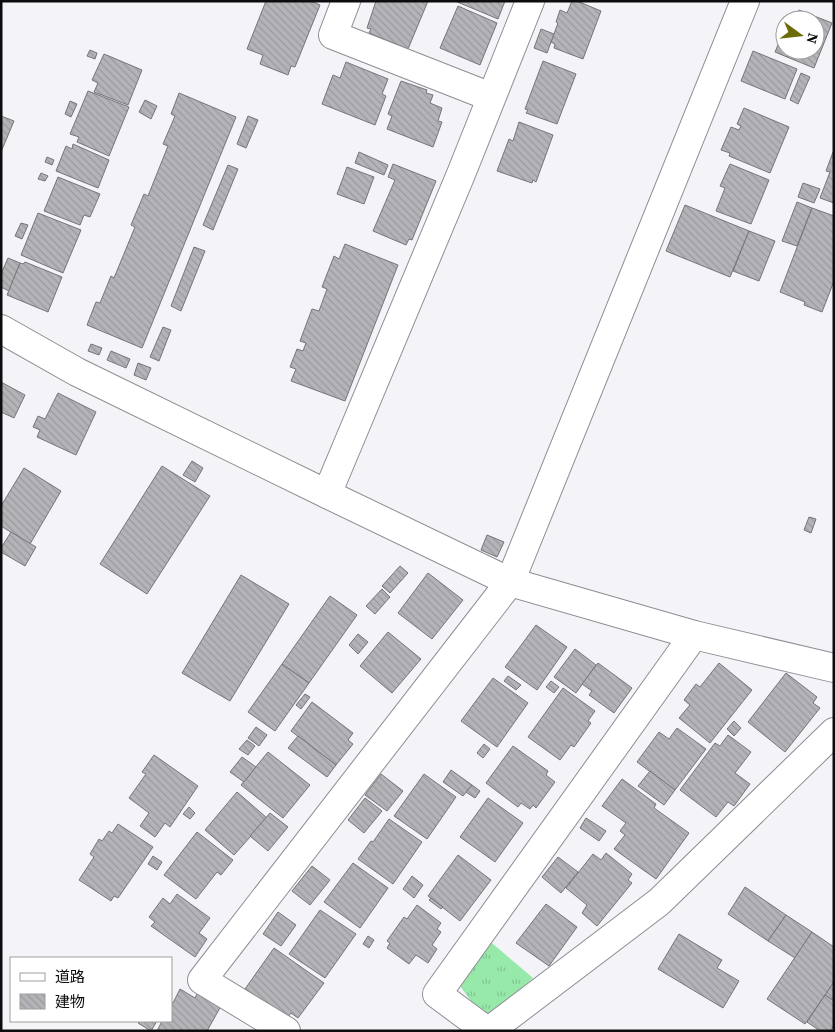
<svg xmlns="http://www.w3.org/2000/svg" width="835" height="1032" viewBox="0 0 835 1032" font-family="'Source Serif 4','Noto Sans JP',serif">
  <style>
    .park { fill: url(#park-tufts) }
    .building { fill: url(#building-back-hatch); stroke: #757479 }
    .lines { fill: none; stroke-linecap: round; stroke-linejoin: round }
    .street-casing { stroke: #8e8d92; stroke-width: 30 }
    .street { stroke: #fff; stroke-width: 28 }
  </style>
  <defs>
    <pattern id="park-tufts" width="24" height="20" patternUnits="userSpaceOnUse" patternTransform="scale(1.25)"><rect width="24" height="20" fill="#97e9aa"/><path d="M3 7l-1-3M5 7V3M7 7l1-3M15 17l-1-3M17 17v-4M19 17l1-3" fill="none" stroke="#81c691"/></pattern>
    <pattern id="building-back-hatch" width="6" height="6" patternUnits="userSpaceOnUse" patternTransform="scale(1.25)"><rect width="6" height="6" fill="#b4b3b8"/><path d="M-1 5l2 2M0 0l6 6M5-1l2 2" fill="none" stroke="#9a999d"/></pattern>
  </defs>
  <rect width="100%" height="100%" fill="#f4f3f8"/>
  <path class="park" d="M486 938 533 978 485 1020 457 982Z"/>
  <g class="building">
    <path d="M266 1H310L320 5 295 67 291 66 288 75 260 64 263 55 247 49Z"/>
    <path d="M376 1H428L408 49 369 33 371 29 367 28Z"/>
    <path d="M455 1H505L498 19Z"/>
    <path d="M572 1H577L601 11 583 59 554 48 555 44 551 42 558 23 556 22 560 10 567 13Z"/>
    <path d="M458 6 497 23 480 65 440 48Z"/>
    <path d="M799 10 832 23 814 68 787 57 790 50H815V20H795Z"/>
    <path d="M541 29 554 34 547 53 534 48Z"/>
    <path d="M783 33 785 34V50H790L787 57 775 52Z"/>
    <path d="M90 50 97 53 95 59 87 56Z"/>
    <path d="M753 51 797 69 785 99 741 81Z"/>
    <path d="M104 54 142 70 128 105 94 92 98 83 92 80Z"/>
    <path d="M543 61 576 74 557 124 526 113 528 110 525 109Z"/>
    <path d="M346 62 388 79 382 94 386 96 375 125 322 104 333 75 340 78Z"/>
    <path d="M801 73 810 77 798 104 790 100Z"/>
    <path d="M401 81 427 90 426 93 433 95 430 103 442 108 438 121 442 122 433 147 387 129 392 116 388 114Z"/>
    <path d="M88 91 129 107 109 156 77 142 79 137 70 134Z"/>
    <path d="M179 93 236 117 142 348 87 325 96 302 100 303 111 276 114 278 135 227 131 225 144 194 148 196 168 146 163 144 175 116 171 114Z"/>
    <path d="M145 100 157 106 151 119 139 112Z"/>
    <path d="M70 101 77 104 71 117 65 114Z"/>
    <path d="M744 108 789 127 770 173 729 156 730 153 721 150 731 127 739 130 741 126 737 124Z"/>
    <path d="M1 116 14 121 1 152Z"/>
    <path d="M248 116 258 120 246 148 237 144Z"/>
    <path d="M519 122 553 135 536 182 533 180 532 183 497 171 509 139 513 141Z"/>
    <path d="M73 144 109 160 98 188 56 171 66 146 72 149Z"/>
    <path d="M359 152 388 165 384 175 355 163Z"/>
    <path d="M833 152H834V203L820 198 830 172 826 171Z"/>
    <path d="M47 157 54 160 52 165 45 162Z"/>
    <path d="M393 164 436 181 412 240 409 239 406 245 373 231 395 180 388 177Z"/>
    <path d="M730 164 769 180 751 224 716 211 725 188 720 186Z"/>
    <path d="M228 165 238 169 213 230 203 225Z"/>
    <path d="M347 167 374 177 364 204 337 194Z"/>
    <path d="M41 173 48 176 45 181 38 179Z"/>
    <path d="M58 177 100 194 90 217 84 215 80 225 44 211Z"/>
    <path d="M803 183 820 189 814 203 798 197Z"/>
    <path d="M797 202 812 208 797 246 782 241Z"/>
    <path d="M685 205 749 231 730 277 666 251Z"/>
    <path d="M812 208 834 216V281L822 312 804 305 805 302 780 292Z"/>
    <path d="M38 213 81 230 63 273 21 255Z"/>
    <path d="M21 223 28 225 22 239 15 236Z"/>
    <path d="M749 231 775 241 759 281 733 271Z"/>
    <path d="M345 244 398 265 345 401 291 381 296 369 290 367 297 349 303 351 306 343 300 341 312 309 319 311 327 289 322 287 334 256 339 259Z"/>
    <path d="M194 247 205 251 181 311 171 306Z"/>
    <path d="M8 258 20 263 9 291 1 287V274Z"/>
    <path d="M25 262 62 277 48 312 7 295 20 263 23 264Z"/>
    <path d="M163 327 171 330 159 361 150 357Z"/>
    <path d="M91 344 102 348 99 355 88 351Z"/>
    <path d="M111 351 130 359 126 368 107 360Z"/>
    <path d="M138 363 151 368 146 380 134 375Z"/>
    <path d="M1 382 25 395 14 418 1 412Z"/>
    <path d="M58 393 96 412 76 455 37 437 40 430 33 427 38 416 45 419Z"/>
    <path d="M192 461 203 468 195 482 183 475Z"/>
    <path d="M162 466 210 496 147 594 100 564Z"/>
    <path d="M24 468 61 491 30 544 1 526V506Z"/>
    <path d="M809 517 816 519 811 533 804 530Z"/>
    <path d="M11 532 36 547 25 566 1 552V548Z"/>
    <path d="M487 535 504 542 497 557 481 550Z"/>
    <path d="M400 566 408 573 390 593 382 586Z"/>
    <path d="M428 573 463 600 432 639 398 613Z"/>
    <path d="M241 575 289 604 230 701 182 673Z"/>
    <path d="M382 589 390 597 375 614 366 606Z"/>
    <path d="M330 596 357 615 309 683 282 664Z"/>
    <path d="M536 625 567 647 537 690 505 667Z"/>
    <path d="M388 632 421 659 392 693 360 666Z"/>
    <path d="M358 634 368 642 358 654 349 645Z"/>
    <path d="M575 649 596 665 576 693 554 677Z"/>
    <path d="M598 663 632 688 614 713 589 695 592 691 582 684Z"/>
    <path d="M719 663 752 690 710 743 679 718 690 705 684 700 696 684 700 687Z"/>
    <path d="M282 664 309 683 275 731 248 712Z"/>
    <path d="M786 673 817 697 813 703 820 708 785 752 748 722Z"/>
    <path d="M508 676 521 685 516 690 504 681Z"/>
    <path d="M493 678 528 703 497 747 461 721Z"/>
    <path d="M551 681 559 687 554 693 546 687Z"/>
    <path d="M563 688 595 711 588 721 591 723 574 747 571 745 560 760 528 737Z"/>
    <path d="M305 694 310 697 301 709 296 705Z"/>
    <path d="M312 702 353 733 348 740 353 744 336 765 291 731Z"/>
    <path d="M734 721 741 728 734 736 727 729Z"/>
    <path d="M256 727 267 735 259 746 248 738Z"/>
    <path d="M677 728 706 749 675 790 637 762 659 732 669 739Z"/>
    <path d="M728 735 751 752 735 773 750 784 734 806 728 802 716 817 680 790 715 743 720 746Z"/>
    <path d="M298 736 336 765 327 777 288 748Z"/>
    <path d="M247 740 255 746 248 755 239 749Z"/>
    <path d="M484 744 490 749 483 758 477 753Z"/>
    <path d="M513 746 548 771 546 775 555 782 536 808 533 805 530 809 521 803 518 807 486 783Z"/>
    <path d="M268 752 310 785 283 818 241 785Z"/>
    <path d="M154 755 198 786 170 827 165 823 155 837 140 826 149 813 129 798 146 774 142 772Z"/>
    <path d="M242 757 256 767 244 782 230 772Z"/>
    <path d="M451 770 472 785 463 796 443 782Z"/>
    <path d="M650 771 675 790 664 805 638 786Z"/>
    <path d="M381 774 403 791 387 811 365 795Z"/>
    <path d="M424 774 456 797 427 839 394 816Z"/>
    <path d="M622 779 656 804 654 808 689 833 656 879 614 849 625 835 620 831 626 823 602 806Z"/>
    <path d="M472 785 480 791 475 798 466 792Z"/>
    <path d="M237 792 267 818 234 855 205 830Z"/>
    <path d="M365 798 382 811 364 833 348 820Z"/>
    <path d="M488 798 523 823 495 862 460 837Z"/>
    <path d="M189 807 195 813 190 819 183 814Z"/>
    <path d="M270 813 288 827 268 851 250 836Z"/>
    <path d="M586 818 606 831 599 841 580 828Z"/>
    <path d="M389 819 422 842 393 884 358 859 371 841 373 842Z"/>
    <path d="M118 824 153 847 118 898 114 896 111 901 79 880 94 857 90 854 99 839 102 841 109 831 112 833Z"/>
    <path d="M197 832 233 860 221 875 217 872 196 899 164 875Z"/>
    <path d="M606 853 632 874 628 880 632 883 597 926 582 913 587 905 566 888 593 854 601 860Z"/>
    <path d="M458 855 491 880 460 921 428 896Z"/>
    <path d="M153 856 162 862 157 870 148 864Z"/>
    <path d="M558 857 578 872 561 893 542 877Z"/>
    <path d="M353 863 388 888 360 928 324 902Z"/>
    <path d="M312 866 330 880 310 905 292 891Z"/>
    <path d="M412 876 423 885 414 898 403 889Z"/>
    <path d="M745 887 786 915 768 941 728 914Z"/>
    <path d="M177 894 210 918 199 933 207 939 195 957 151 926 155 922 149 917 163 898 170 904Z"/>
    <path d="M431 898 443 907 441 909 429 900Z"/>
    <path d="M546 904 577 927 549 966 516 943Z"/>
    <path d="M417 905 441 923 437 929 441 932 432 945 437 949 428 963 416 955 409 964 387 948 390 943 387 941 404 917 407 919Z"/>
    <path d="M320 910 356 934 325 978 289 954Z"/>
    <path d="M278 912 296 925 281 946 263 934Z"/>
    <path d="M786 915 812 932 795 958 768 941Z"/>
    <path d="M812 932 834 947V982L805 1024 767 999Z"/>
    <path d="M679 934 722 960 717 968 739 981 723 1008 658 969Z"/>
    <path d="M368 936 374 940 369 948 363 944Z"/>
    <path d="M274 948 324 983 298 1018 291 1013 287 1018 245 989Z"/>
    <path d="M834 982V1001L825 995Z"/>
    <path d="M180 989 195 998 198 992 221 1006 207 1031H157L162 1021H171V1002L173 1003Z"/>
    <path d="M825 995 834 1001V1024L831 1031H820L807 1022Z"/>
    <path d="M140 1021H157L151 1031 138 1023Z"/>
  </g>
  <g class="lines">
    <defs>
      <g id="street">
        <path d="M346 1 333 35 491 97"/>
        <path d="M1 329 77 372 327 494 510 582 694 635 834 668"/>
        <path d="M327 494 461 174 530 1"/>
        <path d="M286 1031 202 980 510 582 745 1"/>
        <path d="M487 1031 437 994 694 635"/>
        <path d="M489 1031 659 902 834 732"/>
      </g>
    </defs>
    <use href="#street" class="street-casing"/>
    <use href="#street" class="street"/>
  </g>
  <rect width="835" height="1032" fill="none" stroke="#0c0b0d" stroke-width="5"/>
  <rect x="10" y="957" width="162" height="65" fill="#ffffff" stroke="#9e9d9e"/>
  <rect x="20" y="973" width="25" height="8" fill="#ffffff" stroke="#9e9d9e"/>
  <text x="55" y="982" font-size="15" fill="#0c0b0d">道路</text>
  <rect x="20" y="994" width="25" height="15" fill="url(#building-back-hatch)" stroke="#9e9d9e"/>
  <text x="55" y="1007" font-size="15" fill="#0c0b0d">建物</text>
  <g transform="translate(800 35) rotate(105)"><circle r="24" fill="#ffffff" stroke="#9e9d9e"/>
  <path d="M0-4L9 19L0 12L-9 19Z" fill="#6c6b08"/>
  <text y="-8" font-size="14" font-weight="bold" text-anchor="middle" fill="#0c0b0d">N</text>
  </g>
</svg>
